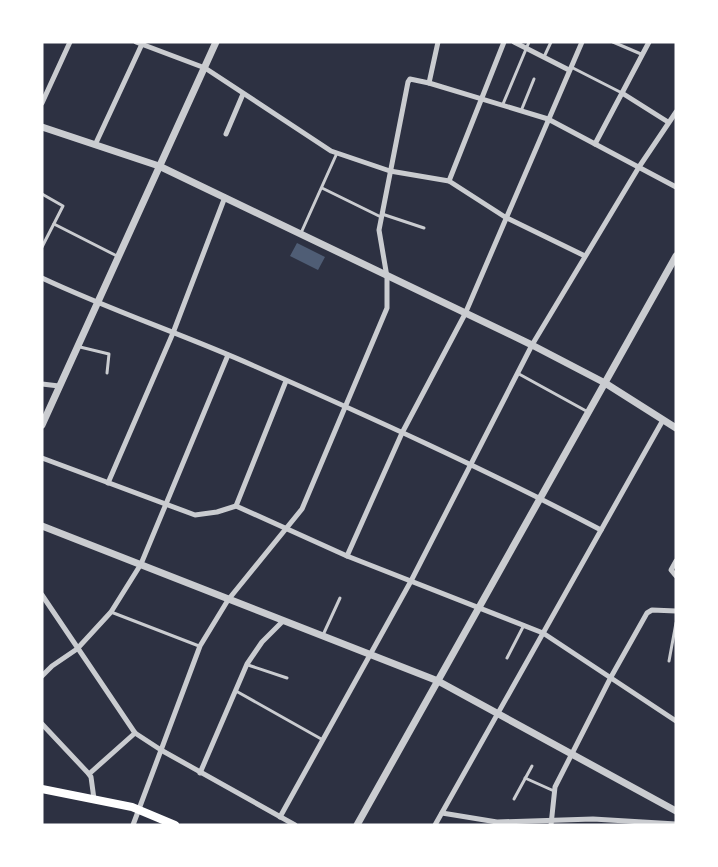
<svg xmlns="http://www.w3.org/2000/svg" width="718" height="867" viewBox="0 0 718 867" font-family="'IBM Plex Sans',sans-serif">
  <style>
    .water { fill: #4f5d75 }
    .lines { fill: none; stroke-linecap: round; stroke-linejoin: round }
    .service { stroke: #caccd0; stroke-width: 3 }
    .minor { stroke: #caccd0; stroke-width: 5 }
    .tertiary { stroke: #caccd0; stroke-width: 7 }
    .secondary { stroke: #fff; stroke-width: 8 }
  </style>
  <rect width="100%" height="100%" fill="#2d3142"/>
  <path class="water" d="M297 243 325 257 318 270 290 256Z"/>
  <g class="lines">
    <g class="service">
      <path d="M613 42 641 54"/>
      <path d="M544 57 551 42"/>
      <path d="M571 67 622 93"/>
      <path d="M503 104 529 42"/>
      <path d="M521 111 534 79"/>
      <path d="M322 188 381 217"/>
      <path d="M42 194 63 206 42 247"/>
      <path d="M382 214 424 228"/>
      <path d="M54 224 117 256"/>
      <path d="M301 233 337 153"/>
      <path d="M80 347 109 354 107 373"/>
      <path d="M519 374 588 412"/>
      <path d="M111 612 199 646"/>
      <path d="M323 635 340 598"/>
      <path d="M507 658 524 625"/>
      <path d="M669 661 676 623"/>
      <path d="M248 665 287 678"/>
      <path d="M236 691 323 740"/>
      <path d="M525 778 554 791"/>
      <path d="M514 799 532 766"/>
    </g>
    <g class="minor">
      <path d="M136 42 205 68 331 151 390 171 449 181 505 217 585 256"/>
      <path d="M514 42 569 70"/>
      <path d="M429 83 548 119 676 187"/>
      <path d="M622 93 668 122"/>
      <path d="M42 103 70 42"/>
      <path d="M226 134 243 94"/>
      <path d="M595 144 649 42"/>
      <path d="M95 145 142 44"/>
      <path d="M449 181 504 42"/>
      <path d="M42 278C110 310 182 334 252 365 370 417 487 470 601 530"/>
      <path d="M42 384 59 386"/>
      <path d="M42 458 195 515 217 512 236 506 347 556 543 633 676 721"/>
      <path d="M108 483 173 333 225 197"/>
      <path d="M236 506 286 381"/>
      <path d="M347 556 402 433 465 314 582 42"/>
      <path d="M676 561 671 570 676 576"/>
      <path d="M42 595 135 733 161 750 295 825"/>
      <path d="M42 676 52 666 77 649 111 612 141 564 228 355"/>
      <path d="M42 724 89 774"/>
      <path d="M200 773 247 664 262 642 283 621"/>
      <path d="M94 799 91 777 89 774 135 733"/>
      <path d="M442 813 497 822 593 819 676 824"/>
      <path d="M280 817 411 581 532 345 639 167 676 112"/>
      <path d="M133 825 200 646 228 600 302 509 387 308V277L379 230 408 82 410 79 429 83 438 42"/>
      <path d="M435 825 663 420"/>
      <path d="M551 825 555 787 611 677 647 613 652 610 676 611"/>
    </g>
    <g class="tertiary">
      <path d="M42 127 159 166 532 345 605 383 676 428"/>
      <path d="M42 425 216 42"/>
      <path d="M42 526 438 681 676 811"/>
      <path d="M357 825 676 256"/>
    </g>
    <path class="secondary" d="M42 789 132 807 175 825"/>
  </g>
  <rect width="718" height="867" fill="none" stroke="#ffffff" stroke-width="87"/>
</svg>
